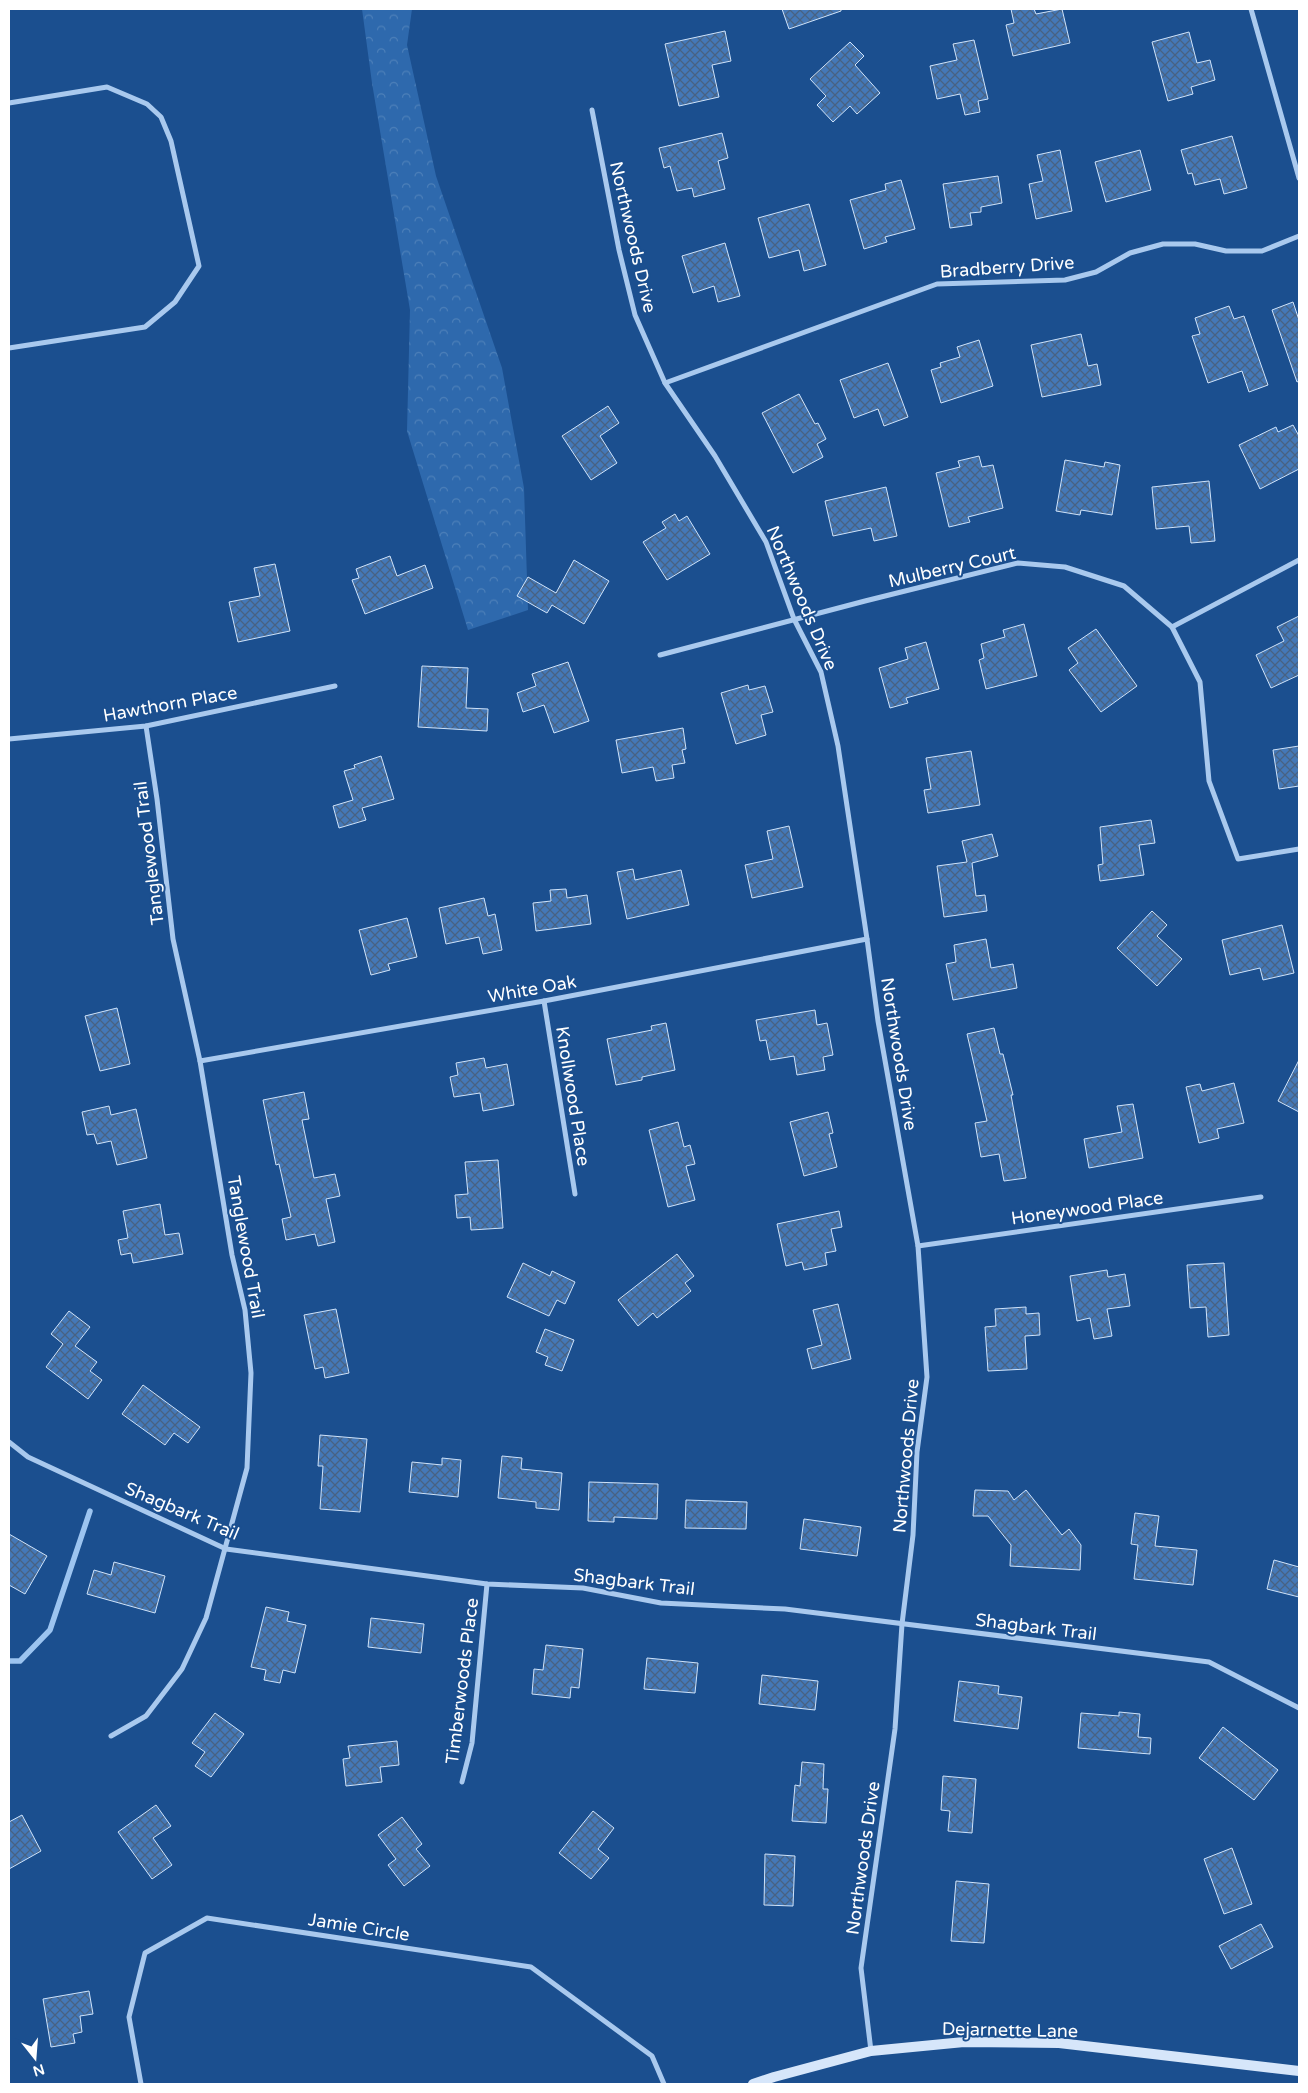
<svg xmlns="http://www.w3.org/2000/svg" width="1308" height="2093" viewBox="0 0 1308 2093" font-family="'Varela Round',sans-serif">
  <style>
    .forest { fill: url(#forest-crowns) }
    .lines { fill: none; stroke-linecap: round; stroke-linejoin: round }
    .stream { stroke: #9cc4f0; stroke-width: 5.5 }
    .building { fill: url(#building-cross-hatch); stroke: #cfe3fa }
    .minor { stroke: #a9c9ee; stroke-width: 5 }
    .secondary { stroke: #d6e6fa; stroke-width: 10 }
    .labels { text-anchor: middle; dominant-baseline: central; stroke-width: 4; stroke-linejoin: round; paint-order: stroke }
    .street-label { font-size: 18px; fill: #fff; stroke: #1b4f8f }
  </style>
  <defs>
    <pattern id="forest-crowns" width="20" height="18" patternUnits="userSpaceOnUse" patternTransform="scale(1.25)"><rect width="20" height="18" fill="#2e69ad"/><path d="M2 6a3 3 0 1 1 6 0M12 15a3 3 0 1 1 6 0" fill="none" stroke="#4d80b9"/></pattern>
    <pattern id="building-cross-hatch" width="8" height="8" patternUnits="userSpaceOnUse" patternTransform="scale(1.25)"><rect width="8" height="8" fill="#4478b7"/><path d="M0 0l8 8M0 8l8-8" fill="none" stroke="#486282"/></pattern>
  </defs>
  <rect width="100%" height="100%" fill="#1b4f8f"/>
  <path class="forest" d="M362 9H412L407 45 436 176 502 368 524 488 528 610 468 630 407 431 410 310 372 83Z"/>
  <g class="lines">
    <path class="stream" d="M9 1661H20L50 1630 90 1511"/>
  </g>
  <g class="building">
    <path d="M782 9H841V11L789 29Z"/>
    <path d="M1011 9H1034L1036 14 1062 9 1070 43 1013 56 1006 25 1014 23Z"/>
    <path d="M725 31 731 61 712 65 719 97 679 106 665 44Z"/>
    <path d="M1189 32 1197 63 1210 60 1215 80 1191 87 1193 94 1168 101 1152 42Z"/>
    <path d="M974 40 988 99 978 101 980 112 965 115 960 94 937 99 930 66 957 60 953 44Z"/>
    <path d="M850 42 864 56 855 65 880 93 857 114 850 106 833 122 817 105 826 96 810 79Z"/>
    <path d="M722 133 728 158 718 161 725 189 694 197 692 188 677 191 670 166 664 168 659 148Z"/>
    <path d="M1232 136 1247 188 1224 194 1220 179 1195 185 1192 173 1188 174 1181 150Z"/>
    <path d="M1060 150 1072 211 1036 219 1029 184 1043 181 1037 155Z"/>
    <path d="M1140 150 1151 190 1106 202 1095 162Z"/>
    <path d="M998 176 1002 203 981 207V212L970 213 972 225 950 228 943 184Z"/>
    <path d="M901 180 915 229 885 237 887 242 864 249 850 200 886 190 885 184Z"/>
    <path d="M809 204 826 265 804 271 799 250 769 258 758 218Z"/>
    <path d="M725 243 740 296 718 302 714 286 693 293 682 256Z"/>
    <path d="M1293 302 1299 320V381L1297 382 1272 310Z"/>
    <path d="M1229 306 1234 319 1244 316 1268 385 1249 392 1242 371 1208 383 1192 336 1200 334 1195 318Z"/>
    <path d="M1081 334 1088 366 1097 364 1101 385 1042 397 1031 345Z"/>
    <path d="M979 340 993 386 941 403 931 370 941 367 940 363 960 357 957 347Z"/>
    <path d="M888 363 908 417 884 426 878 409 854 418 840 380Z"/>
    <path d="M799 394 815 424 818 423 826 439 817 444 823 457 793 473 762 413Z"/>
    <path d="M608 406 619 423 600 436 617 463 591 480 562 436Z"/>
    <path d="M1293 425 1299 436V469L1260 489 1239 445 1276 427 1278 432Z"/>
    <path d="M979 456 982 467 993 465 1003 508 968 517 970 522 949 527 936 473 960 467 958 461Z"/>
    <path d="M1065 460 1104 467 1105 462 1120 465 1112 515 1081 510 1080 515 1056 511Z"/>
    <path d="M1209 481 1215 541 1191 543 1189 526 1156 529 1152 487Z"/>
    <path d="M886 487 897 536 874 541 871 528 833 536 825 501Z"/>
    <path d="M675 514 679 521 687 516 710 554 667 580 643 542 666 528 662 522Z"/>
    <path d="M390 556 397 576 425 565 433 588 365 614 352 580 359 578 356 569Z"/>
    <path d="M574 560 609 581 584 624 552 605 547 613 517 596 528 577 556 593Z"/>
    <path d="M275 564 290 631 238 642 229 602 260 596 254 568Z"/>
    <path d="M1299 616V675L1271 688 1256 655 1284 641 1277 627Z"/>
    <path d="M1024 624 1037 676 986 689 979 660 984 658 981 644 1005 637 1003 630Z"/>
    <path d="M1096 629 1137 686 1101 712 1069 670 1078 663 1068 648Z"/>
    <path d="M926 642 939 689 906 698 908 703 890 708 879 668 908 659 905 648Z"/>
    <path d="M568 662 589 721 554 733 544 705 523 712 517 693 536 686 532 674Z"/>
    <path d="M422 666 468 668 466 708 488 709 487 731 418 727Z"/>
    <path d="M748 685 749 690 765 686 773 712 761 715 766 735 736 744 721 693Z"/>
    <path d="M683 728 686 749 682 750 685 763 672 765 674 778 656 781 653 767 622 773 616 740Z"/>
    <path d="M1299 746V786L1279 789 1273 750Z"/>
    <path d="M971 751 980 805 928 813 924 790 931 789 926 758Z"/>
    <path d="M381 756 394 799 362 808 366 820 339 828 333 806 353 800 344 771 355 768 354 765Z"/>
    <path d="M1151 820 1155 843 1139 845 1144 875 1100 881 1098 865 1103 864 1100 827Z"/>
    <path d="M789 826 803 887 752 898 745 865 773 859 767 831Z"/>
    <path d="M992 834 998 856 972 863 976 896 985 895 987 911 944 917 937 866 967 862 962 841Z"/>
    <path d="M633 869 635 880 681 870 689 905 627 919 617 872Z"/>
    <path d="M566 889 567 898 587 895 591 924 536 931 533 903 551 901 550 890Z"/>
    <path d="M484 898 488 916 495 914 502 950 483 954 479 937 446 944 439 908Z"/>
    <path d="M1152 911 1167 925 1157 936 1182 959 1157 986 1117 948Z"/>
    <path d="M407 918 417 957 388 964 390 970 371 975 359 930Z"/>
    <path d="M1282 925 1294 973 1263 980 1260 968 1230 975 1222 940Z"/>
    <path d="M986 939 991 968 1013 964 1017 988 953 1000 946 964 956 962 954 945Z"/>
    <path d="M117 1008 130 1064 100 1071 85 1016Z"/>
    <path d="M815 1010 817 1025 827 1023 833 1055 823 1057 825 1070 797 1075 794 1056 770 1060 766 1040 760 1041 756 1020Z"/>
    <path d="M666 1023 675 1070 642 1077V1080L616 1085 607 1039 652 1030 651 1026Z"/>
    <path d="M994 1028 1000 1054H1003L1013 1095H1011L1026 1178 1004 1181 999 1154 981 1157 975 1123 987 1121 967 1034Z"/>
    <path d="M484 1058 486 1068 507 1064 514 1105 483 1111 480 1093 454 1097 450 1077 458 1075 456 1063Z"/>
    <path d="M1299 1060V1112L1278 1101Z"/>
    <path d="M1234 1083 1244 1123 1217 1129 1219 1138 1199 1143 1186 1087 1200 1084 1202 1091Z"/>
    <path d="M304 1092 309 1119 302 1120 314 1178 335 1174 340 1196 326 1199 335 1242 318 1246 315 1234 286 1240 282 1219 291 1217 279 1164 276 1165 263 1100Z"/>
    <path d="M1133 1104 1143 1158 1089 1168 1084 1139 1122 1132 1117 1106Z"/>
    <path d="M109 1106 111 1115 136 1109 147 1158 117 1165 111 1141 97 1144 94 1134 87 1135 82 1112Z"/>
    <path d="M828 1112 833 1133 829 1134 837 1167 804 1176 790 1122Z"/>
    <path d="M678 1122 684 1147 690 1145 695 1164 686 1166 695 1200 668 1207 649 1130Z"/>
    <path d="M498 1160 503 1228 471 1230 470 1217 457 1218 455 1195 468 1194 465 1162Z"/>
    <path d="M160 1204 165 1235 179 1233 183 1254 133 1263 131 1253 121 1255 118 1240 128 1238 123 1211Z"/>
    <path d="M839 1211 842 1227 831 1229 836 1251 825 1253 827 1265 804 1270 802 1262 786 1266 777 1224Z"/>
    <path d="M677 1254 694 1276 685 1283 691 1291 657 1318 653 1313 638 1326 618 1300Z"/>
    <path d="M523 1263 550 1276 552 1271 575 1282 565 1304 557 1300 549 1316 507 1297Z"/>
    <path d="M1224 1263 1229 1335 1208 1337 1206 1307 1190 1308 1187 1265Z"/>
    <path d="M1107 1270 1108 1277 1125 1274 1130 1306 1107 1309 1112 1336 1094 1339 1090 1318 1077 1321 1070 1276Z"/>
    <path d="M838 1304 851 1359 812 1369 807 1349 822 1345 813 1310Z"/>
    <path d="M1026 1307V1314L1039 1313 1040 1335 1025 1336 1027 1369 988 1371 985 1327 996 1326 995 1309Z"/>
    <path d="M336 1309 349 1373 325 1378 323 1367 315 1369 304 1315Z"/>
    <path d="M69 1311 90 1327 75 1346 97 1362 90 1371 102 1380 88 1399 46 1367 63 1344 51 1334Z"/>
    <path d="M545 1329 574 1340 562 1371 545 1365 548 1357 536 1352Z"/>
    <path d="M143 1385 200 1427 188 1443 174 1433 165 1445 122 1414Z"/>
    <path d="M320 1435 367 1439 360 1512 320 1509 323 1466H318Z"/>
    <path d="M502 1456 522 1458 521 1469 562 1473 559 1510 536 1508V1502L498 1498Z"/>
    <path d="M442 1458 461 1460 458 1497 409 1492 412 1462 442 1465Z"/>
    <path d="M589 1482 658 1484 657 1519 614 1517V1522L588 1521Z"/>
    <path d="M975 1490 1008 1491 1014 1500 1026 1490 1062 1535 1069 1529 1081 1545 1080 1570 1010 1566 1011 1545 988 1516H973Z"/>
    <path d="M686 1500 747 1502 746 1529 685 1528Z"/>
    <path d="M1135 1513 1159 1516 1155 1546 1197 1550 1193 1585 1134 1579 1138 1545 1131 1544Z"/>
    <path d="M804 1519 861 1527 857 1556 800 1549Z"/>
    <path d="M9 1534 47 1556 25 1594 9 1585Z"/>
    <path d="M1274 1560 1299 1567V1597L1267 1589Z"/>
    <path d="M114 1562 165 1576 155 1613 87 1594 94 1570 111 1575Z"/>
    <path d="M266 1607 289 1612 287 1621 306 1625 295 1673 283 1670 280 1683 264 1680 266 1670 251 1667Z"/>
    <path d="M371 1618 424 1624 421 1653 368 1647Z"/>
    <path d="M546 1645 583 1649 579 1688 571 1687 570 1698 532 1694 534 1669 543 1670Z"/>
    <path d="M647 1658 698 1663 695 1693 644 1689Z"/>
    <path d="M762 1675 818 1681 815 1710 759 1704Z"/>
    <path d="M959 1681 999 1686 998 1694 1022 1697 1018 1729 954 1721Z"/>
    <path d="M1119 1712 1140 1714 1138 1737 1151 1738 1150 1754 1078 1748 1081 1713 1119 1716Z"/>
    <path d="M215 1713 244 1734 211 1777 195 1766 205 1752 192 1743Z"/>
    <path d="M1223 1727 1278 1770 1254 1800 1199 1758Z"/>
    <path d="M397 1741 399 1765 380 1767 382 1782 346 1786 343 1759 350 1758 348 1746Z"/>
    <path d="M802 1762 824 1764 823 1789H828L826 1823 792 1821 795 1785 800 1786Z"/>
    <path d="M943 1776 976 1779 972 1833 948 1831 950 1811 941 1810Z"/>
    <path d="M156 1805 171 1826 153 1838 172 1865 152 1879 118 1832Z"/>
    <path d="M593 1811 614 1828 598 1849 609 1858 591 1879 559 1853Z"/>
    <path d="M22 1815 41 1851 9 1869V1822Z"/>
    <path d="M402 1817 422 1844 416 1849 430 1866 404 1886 388 1865 396 1859 378 1835Z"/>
    <path d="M1232 1848 1252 1904 1224 1914 1204 1859Z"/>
    <path d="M765 1854 795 1856 793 1906 764 1905Z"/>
    <path d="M956 1881 989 1884 984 1943 951 1941Z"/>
    <path d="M1261 1924 1273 1947 1231 1969 1219 1946Z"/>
    <path d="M89 1991 93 2014 80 2016 82 2032 73 2034 75 2043 51 2047 43 1999Z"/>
  </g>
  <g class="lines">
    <g class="minor">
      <path d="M1251 9 1299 178"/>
      <path d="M9 103 107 87 147 104 161 117 171 141 199 266 175 302 145 327 9 348"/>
      <path d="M592 110 619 250 635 315 665 383 715 456 766 542 794 619 821 672 838 746 867 939 878 1021 918 1246 927 1377 917 1452 913 1535 902 1624 895 1729 861 1968 871 2051"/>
      <path d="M665 383 937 284 1065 280 1096 272 1130 253 1163 244H1195L1226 251H1262L1299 236"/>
      <path d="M1172 627 1299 560"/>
      <path d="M660 655 865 601 1018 563 1065 567 1124 586 1172 627 1200 682 1209 781 1238 859 1299 849"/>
      <path d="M9 739 146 726 335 686"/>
      <path d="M544 1001 575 1194"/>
      <path d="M200 1061 544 1001 867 939"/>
      <path d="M918 1246 1261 1197"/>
      <path d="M9 1442 28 1457 226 1549 487 1584 583 1588 661 1603 785 1609 1209 1662 1299 1708"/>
      <path d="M111 1736 146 1716 182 1669 206 1618 247 1468 251 1373 245 1310 232 1255 200 1061 173 939 157 799 146 726"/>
      <path d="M462 1782 472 1743 487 1584"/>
      <path d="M141 2084 129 2017 145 1953 207 1918 531 1967 652 2056 664 2084"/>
    </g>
    <path class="secondary" d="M753 2084 774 2077 871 2051 964 2042 1059 2043 1299 2071"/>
  </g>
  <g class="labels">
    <g class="street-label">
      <text transform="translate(633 237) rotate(77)">Northwoods Drive</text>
      <text transform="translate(1007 267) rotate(-4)">Bradberry Drive</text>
      <text transform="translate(952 567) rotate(-13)">Mulberry Court</text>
      <text transform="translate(802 598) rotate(67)">Northwoods Drive</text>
      <text transform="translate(170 704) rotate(-10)">Hawthorn Place</text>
      <text transform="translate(149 853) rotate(-97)">Tanglewood Trail</text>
      <text transform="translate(532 989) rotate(-10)">White Oak</text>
      <text transform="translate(899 1054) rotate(81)">Northwoods Drive</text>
      <text transform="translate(573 1096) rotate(81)">Knollwood Place</text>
      <text transform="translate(1087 1208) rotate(-8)">Honeywood Place</text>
      <text transform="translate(246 1247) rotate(80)">Tanglewood Trail</text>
      <text transform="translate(906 1456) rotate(-85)">Northwoods Drive</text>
      <text transform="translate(182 1511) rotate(23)">Shagbark Trail</text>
      <text transform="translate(634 1582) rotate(7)">Shagbark Trail</text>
      <text transform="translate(1036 1627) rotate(7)">Shagbark Trail</text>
      <text transform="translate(462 1681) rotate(-83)">Timberwoods Place</text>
      <text transform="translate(863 1858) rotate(-82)">Northwoods Drive</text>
      <text transform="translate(359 1927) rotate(9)">Jamie Circle</text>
      <text transform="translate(1010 2030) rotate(1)">Dejarnette Lane</text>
    </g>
  </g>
  <rect width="1308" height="2093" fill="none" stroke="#ffffff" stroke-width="20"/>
  <g transform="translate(35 2058) rotate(163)" stroke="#1b4f8f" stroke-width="4" paint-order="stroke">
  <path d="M0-4L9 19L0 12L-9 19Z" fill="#ffffff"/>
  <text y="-8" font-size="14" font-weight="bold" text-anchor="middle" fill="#ffffff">N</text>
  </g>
</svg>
